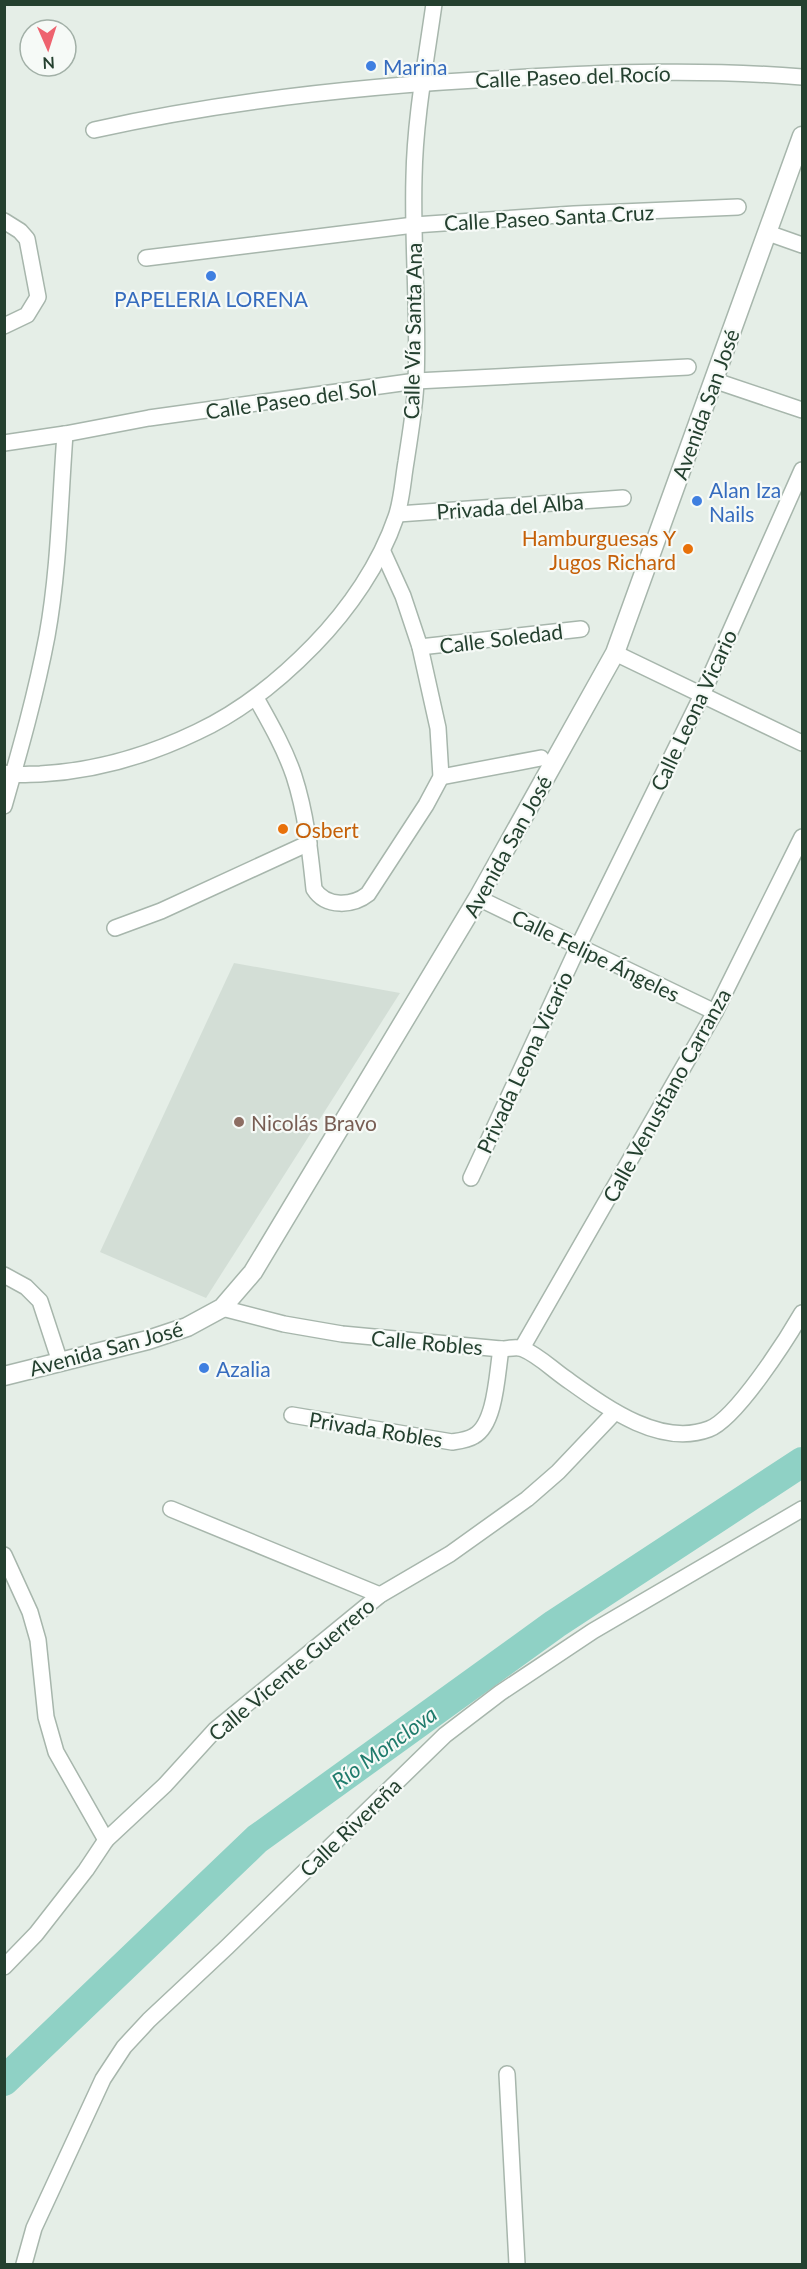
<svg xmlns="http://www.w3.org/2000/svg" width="807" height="2269" viewBox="0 0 807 2269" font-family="Lato,sans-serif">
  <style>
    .built { fill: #d3ded6 }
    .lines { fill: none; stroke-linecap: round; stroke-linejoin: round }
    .river { stroke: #8fd1c5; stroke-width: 30 }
    .minor-casing { stroke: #a7b6ac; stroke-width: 18 }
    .tertiary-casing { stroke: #a7b6ac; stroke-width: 21 }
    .minor { stroke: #fff; stroke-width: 15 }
    .tertiary { stroke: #fff; stroke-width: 18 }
    .shop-dot { fill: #3f7fe0; stroke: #f6faf7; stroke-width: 2 }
    .food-dot { fill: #e8710a; stroke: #f6faf7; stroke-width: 2 }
    .education-dot { fill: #8d6e63; stroke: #f6faf7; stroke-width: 2 }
    .labels { text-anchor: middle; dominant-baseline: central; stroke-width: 4.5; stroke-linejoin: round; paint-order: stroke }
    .shop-label { font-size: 21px; fill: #366cbe; stroke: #f6faf7; text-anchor: start }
    .street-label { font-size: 21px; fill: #24402f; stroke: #f6faf7 }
    .food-label { font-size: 21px; fill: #c56008; stroke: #f6faf7; text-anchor: end }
    .education-label { font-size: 21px; fill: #785e54; stroke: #f6faf7; text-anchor: start }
    .water-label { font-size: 22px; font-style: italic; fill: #1f7b6c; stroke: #f6faf7 }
  </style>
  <rect width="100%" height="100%" fill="#e5eee7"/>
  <path class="built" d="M234 963 400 993 206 1298 100 1252Z"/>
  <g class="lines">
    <path class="river" d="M4 2081 257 1839 555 1624 802 1462"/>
    <defs>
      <g id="minor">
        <path d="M94 130C232 99 372 85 512 78 609 72 706 69 802 77"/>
        <path d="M4 221 20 231 27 239 38 297 27 315 4 326"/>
        <path d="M768 233 802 245"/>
        <path d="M146 258 414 225 574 214 738 207"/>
        <path d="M713 380 802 410"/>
        <path d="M4 443 65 434 149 418 416 381 688 367"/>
        <path d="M398 514 623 498"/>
        <path d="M420 647 581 629"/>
        <path d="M615 653 802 743"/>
        <path d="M256 698C270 723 285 749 294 776 306 813 310 851 314 889 326 908 353 906 368 894L426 805 441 777 438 728 420 647 403 596 383 552"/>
        <path d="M4 773C16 776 28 774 40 774 95 771 147 756 197 732 242 711 280 680 314 645 349 609 380 564 396 517 402 500 403 479 406 462 410 435 415 408 416 381 419 313 412 245 414 177 415 119 426 61 434 4"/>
        <path d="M441 777 541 758"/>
        <path d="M4 806C20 750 36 694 47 636 59 570 60 501 65 434"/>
        <path d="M478 898 715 1012"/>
        <path d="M115 928 161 911 309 843"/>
        <path d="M471 1178 578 947 702 695 802 470"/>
        <path d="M4 1275 26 1287 40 1301 60 1362"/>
        <path d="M222 1308 284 1324 342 1334 501 1349C508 1349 517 1346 523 1349 538 1355 552 1369 565 1378 603 1405 659 1448 709 1429 736 1419 787 1339 802 1313"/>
        <path d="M522 1348 715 1012 802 837"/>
        <path d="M292 1415 452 1442C459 1441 468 1440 474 1436 496 1424 497 1372 501 1349"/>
        <path d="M171 1509 380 1595"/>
        <path d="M4 1555 30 1612 38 1640 46 1717 56 1752 106 1840"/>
        <path d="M4 1967 36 1934 86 1870 106 1840 165 1785 215 1730 380 1595 450 1554 527 1499 558 1472 615 1412"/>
        <path d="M507 2074 517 2264"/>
        <path d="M24 2264 34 2228 103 2079 124 2047 149 2020 227 1947 445 1735 500 1693 593 1631 802 1509"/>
      </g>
      <path id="tertiary" d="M4 1376 148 1340 187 1327 222 1308 253 1272 478 898 615 653 802 136"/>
    </defs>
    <use href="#minor" class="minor-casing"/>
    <use href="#tertiary" class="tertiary-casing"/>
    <use href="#minor" class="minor"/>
    <use href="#tertiary" class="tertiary"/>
  </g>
  <g class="shop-dot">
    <circle cx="371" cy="66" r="6"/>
    <circle cx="211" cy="276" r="6"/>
    <circle cx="697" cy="501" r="6"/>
    <circle cx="204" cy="1368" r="6"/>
  </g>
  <g class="food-dot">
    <circle cx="688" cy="549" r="6"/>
    <circle cx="283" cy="829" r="6"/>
  </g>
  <circle class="education-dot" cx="239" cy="1122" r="6"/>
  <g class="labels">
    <g class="shop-label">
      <text x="383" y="66">Marina</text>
      <text x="211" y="298" text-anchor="middle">PAPELERIA LORENA</text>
      <text x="709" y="489">Alan Iza<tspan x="709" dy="24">Nails</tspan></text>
      <text x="216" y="1368">Azalia</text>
    </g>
    <g class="street-label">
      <text transform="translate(573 76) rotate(-2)">Calle Paseo del Rocío</text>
      <text transform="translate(549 217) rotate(-3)">Calle Paseo Santa Cruz</text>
      <text transform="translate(412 331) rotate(-89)">Calle Vía Santa Ana</text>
      <text transform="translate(291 399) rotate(-8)">Calle Paseo del Sol</text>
      <text transform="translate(705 404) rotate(-70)">Avenida San José</text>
      <text transform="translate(510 506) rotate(-4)">Privada del Alba</text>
      <text transform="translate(501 638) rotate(-7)">Calle Soledad</text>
      <text transform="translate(693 710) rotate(-65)">Calle Leona Vicario</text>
      <text transform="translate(507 846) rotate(-61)">Avenida San José</text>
      <text transform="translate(596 955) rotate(26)">Calle Felipe Ángeles</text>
      <text transform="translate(524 1062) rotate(-65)">Privada Leona Vicario</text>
      <text transform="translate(666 1095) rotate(-61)">Calle Venustiano Carranza</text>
      <text transform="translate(427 1342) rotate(5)">Calle Robles</text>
      <text transform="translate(106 1348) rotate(-15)">Avenida San José</text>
      <text transform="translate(376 1429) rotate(9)">Privada Robles</text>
      <text transform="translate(291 1669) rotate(-40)">Calle Vicente Guerrero</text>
      <text transform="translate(350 1827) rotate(-44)">Calle Rivereña</text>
    </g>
    <g class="food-label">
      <text x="676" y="537">Hamburguesas Y<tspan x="676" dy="24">Jugos Richard</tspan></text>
      <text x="295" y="829" text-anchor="start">Osbert</text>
    </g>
    <g class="education-label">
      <text x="251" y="1122">Nicolás Bravo</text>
    </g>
    <g class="water-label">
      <text transform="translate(384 1747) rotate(-36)">Río Monclova</text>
    </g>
  </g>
  <rect width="807" height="2269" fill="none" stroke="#24402f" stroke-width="12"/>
  <g transform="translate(48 48) rotate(177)"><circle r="28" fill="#f6faf7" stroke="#a2b0a7" stroke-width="1.5"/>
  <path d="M0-4.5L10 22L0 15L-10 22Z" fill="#ee636f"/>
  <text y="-9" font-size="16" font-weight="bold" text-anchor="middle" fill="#24402f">N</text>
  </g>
</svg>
